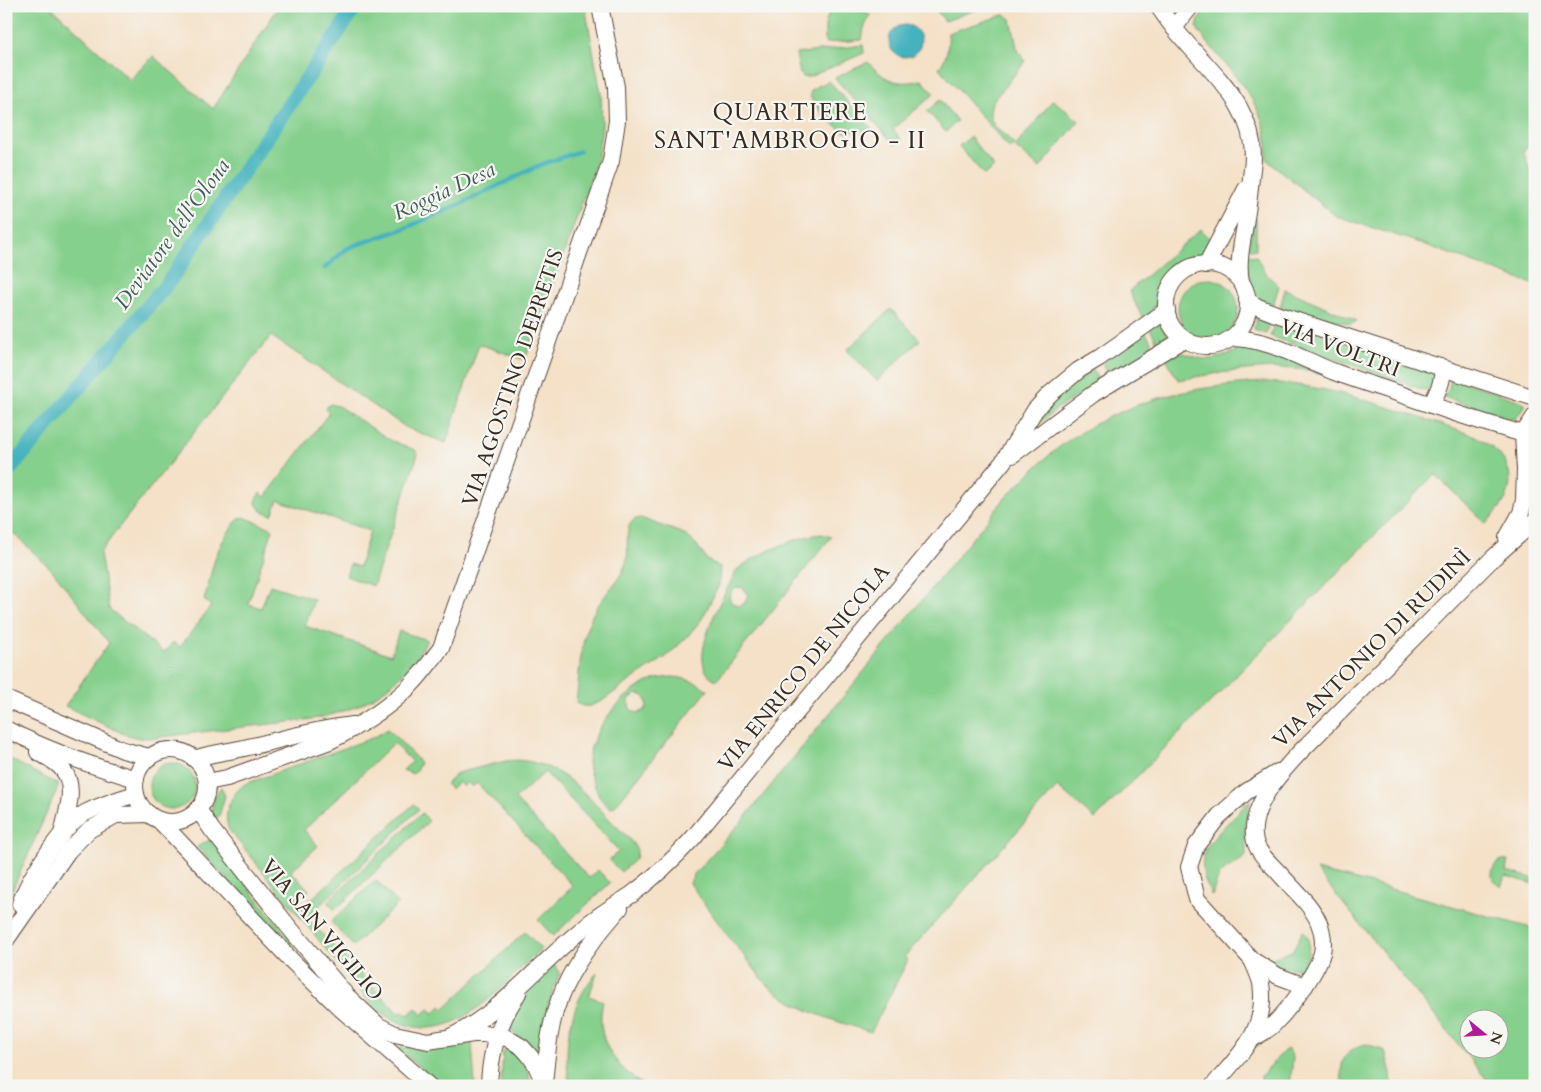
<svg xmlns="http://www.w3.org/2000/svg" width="1541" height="1092" viewBox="0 0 1541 1092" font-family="Cardo,serif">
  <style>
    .green { fill: #86d08d; stroke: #607d56; fill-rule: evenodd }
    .water { fill: #44b3be; stroke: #406e6e }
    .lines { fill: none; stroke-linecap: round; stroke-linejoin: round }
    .stream { stroke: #44b3be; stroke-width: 4.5 }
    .canal { stroke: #44b3be; stroke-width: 15 }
    .street-casing { stroke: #574538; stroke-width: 18 }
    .street { stroke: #fff; stroke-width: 16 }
    .labels { text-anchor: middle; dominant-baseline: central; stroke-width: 4.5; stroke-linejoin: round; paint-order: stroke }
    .street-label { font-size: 21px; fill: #3b2a1e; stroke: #f6f6f2 }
    .water-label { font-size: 22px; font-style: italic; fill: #3e5a56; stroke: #f6f6f2 }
    .quarter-label { font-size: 24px; letter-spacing: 1px; fill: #3b2a1e; stroke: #f6f6f2 }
  </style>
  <rect width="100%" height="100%" fill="#f6f6f2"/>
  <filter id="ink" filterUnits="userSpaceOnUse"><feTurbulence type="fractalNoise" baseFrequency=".02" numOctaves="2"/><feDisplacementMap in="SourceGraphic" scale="10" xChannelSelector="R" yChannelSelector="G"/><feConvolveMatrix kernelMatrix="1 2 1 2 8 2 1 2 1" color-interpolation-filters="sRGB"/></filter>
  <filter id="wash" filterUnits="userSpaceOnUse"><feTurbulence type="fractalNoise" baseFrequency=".0096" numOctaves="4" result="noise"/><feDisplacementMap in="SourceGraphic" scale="20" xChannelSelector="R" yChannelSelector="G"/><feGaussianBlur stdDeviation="1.12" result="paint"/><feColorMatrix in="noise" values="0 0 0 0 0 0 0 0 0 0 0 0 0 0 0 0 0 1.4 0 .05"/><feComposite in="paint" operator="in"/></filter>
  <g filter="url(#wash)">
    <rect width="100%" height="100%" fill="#f4e1c8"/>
    <g class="green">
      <path d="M6 6H50L130 80 153 56 213 109 279 6H585L601 94 602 125 597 162 525 360 479 344 446 443 407 428 271 336 119 527 100 553 109 609 164 653 173 642 180 647 211 606 204 600C212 573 213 553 230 530 234 524 237 519 244 517L273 529 248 604 261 608 270 585 314 599 305 626 391 655 399 631 427 640C409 676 373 704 334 714 311 721 286 722 262 725 226 729 191 733 155 738H139L124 734 65 706 109 643 52 570 9 529 6 531Z"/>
      <path d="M831 6H857L870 15 864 28 862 40 825 43V25Z"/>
      <path d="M933 6H977L978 9 945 21Z"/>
      <path d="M1208 6H1535V141L1523 151 1535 183V285L1420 243 1336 216 1267 160C1271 115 1243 85 1216 53 1210 45 1202 37 1197 28L1199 19Z"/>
      <path d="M1003 15 1007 16 1011 19 1017 48 1025 62 992 102C985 126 1000 129 1014 144L1010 149 939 68C947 58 949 46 948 33Z"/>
      <path d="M863 45 864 53 809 77H803L800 74 796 54Z"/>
      <path d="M868 62C885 81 897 86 922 80L934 94 893 129 901 140 895 145 835 78Z"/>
      <path d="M829 81 873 130 844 132C834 124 810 106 810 93L814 88Z"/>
      <path d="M940 100 957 121 946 132 927 111Z"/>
      <path d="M1053 100 1079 121 1040 168 1015 147Z"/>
      <path d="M970 137 994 167 984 175 959 146Z"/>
      <path d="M1254 218 1256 219V250L1248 248Z"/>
      <path d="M1201 229 1212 241C1208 247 1204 257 1198 260 1190 265 1181 266 1174 273 1159 288 1162 305 1143 319L1129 291Z"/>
      <path d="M1245 255 1256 256 1265 273 1279 286 1273 305C1269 303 1262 301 1259 298 1251 290 1247 266 1245 255Z"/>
      <circle cx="1208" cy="309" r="30"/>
      <path d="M1285 289 1357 321 1351 324 1280 308Z"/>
      <path d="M891 309 920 340 877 381 847 350Z"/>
      <path d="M1258 313 1271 317 1266 334 1254 330Z"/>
      <path d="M1276 318 1432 372 1436 378 1431 388 1424 390 1270 336Z"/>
      <path d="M1160 320 1169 339 1159 345 1149 327Z"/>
      <path d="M1144 330 1155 348 1114 373C1107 374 1104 370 1102 364Z"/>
      <path d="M1258 345 1320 374C1312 372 1305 369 1297 369 1257 366 1217 373 1178 380L1166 358C1185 346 1187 358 1206 359 1225 360 1239 346 1258 345Z"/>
      <path d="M1093 369 1096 376 1100 380 1099 382 1058 408 1040 423H1036L1050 402Z"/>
      <path d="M1451 377 1523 402 1525 406 1516 418 1513 419 1444 397 1449 389Z"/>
      <path d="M1263 382C1334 384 1405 414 1473 435 1498 448 1520 469 1505 500 1500 509 1492 516 1486 524L1435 474 1095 819 1057 787 904 957 908 960 871 1032C836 1021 798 1011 770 987 762 980 756 971 750 963 728 937 709 911 690 883L694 874 742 821 1006 497C1024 479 1041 461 1062 445 1124 400 1188 387 1263 382Z"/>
      <path d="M330 404 338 406 390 440 415 450 418 454 373 586 346 576 350 564 359 567 370 531 278 500 272 515 262 511 256 504 257 497 260 493 265 497 329 413 325 409Z"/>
      <path d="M641 518 684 534 696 544 707 560 720 567 719 585 702 619 686 638 666 657 637 676 602 701 590 706H583L576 703C580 674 579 641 593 614 602 596 620 582 626 563 631 549 620 519 641 518Z"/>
      <path d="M822 534 831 537 717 680C680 667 726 593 736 571 753 555 798 536 822 534ZM739 587 743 588 748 595 745 603 738 606 731 602 729 597 732 590Z"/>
      <path d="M672 677C687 678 696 682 708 690L615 806 611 808C601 803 598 794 594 784 591 777 588 769 588 761 591 730 623 691 653 680 658 678 666 678 672 677ZM637 694C646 695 649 701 646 709L639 713C630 712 627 706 630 698Z"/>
      <path d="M388 729 418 760 420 763 416 771 413 774 403 770 412 762 394 743 304 830 318 846 291 871 309 890 296 902 302 908 414 804 419 809 307 918 399 1014 403 1011 408 1015 416 1008 422 1015 429 1009 434 1013 441 1006 444 1009 525 932 541 949C491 996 442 1065 371 1004L229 830C222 813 231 794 245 784L372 738Z"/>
      <path d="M6 757 59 785 6 904Z"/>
      <path d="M517 760C560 763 583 791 611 821 620 830 631 839 637 850L636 858 621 872 609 860 619 851 545 772 515 799 589 878 598 870 610 883 553 936 538 920 573 886 477 783 472 787 467 782 463 787 458 782 451 789 446 784 457 773 506 761Z"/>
      <circle cx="172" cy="786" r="23"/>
      <path d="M221 787 225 796 219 816 213 821C209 811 214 795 221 787Z"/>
      <path d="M1250 800 1245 826 1246 856C1224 873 1220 866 1212 896 1205 883 1199 866 1205 851 1210 839 1240 811 1250 800Z"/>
      <path d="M422 813 429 821 335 910 327 902Z"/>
      <path d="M211 839 296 948H291L197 847Z"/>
      <path d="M1502 860H1508L1506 871 1535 879V884L1505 876 1501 887C1488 880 1490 866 1502 860Z"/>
      <path d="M1316 870 1376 885 1535 929V1086H1492ZM1468 1020H1498V1050H1468Z"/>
      <path d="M376 880 398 904 353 946 331 922Z"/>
      <path d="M1303 931C1313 939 1308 956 1304 967 1294 970 1276 967 1267 960L1292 951Z"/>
      <path d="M553 964 560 972C550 998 543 1021 539 1049L537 1051 528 1043 509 1030 521 1003 533 982Z"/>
      <path d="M597 973 589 996 603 1001C594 1039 614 1065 644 1086H570C562 1048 570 1001 597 973Z"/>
      <path d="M472 1043 475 1086H442L398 1049 403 1046 417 1048Z"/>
      <path d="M1367 1044 1385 1051 1391 1073 1392 1086H1347L1342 1081C1339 1061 1346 1048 1367 1044Z"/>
      <path d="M508 1049C523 1055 530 1070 530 1086H501L503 1052Z"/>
      <path d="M1288 1049 1293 1057 1290 1086H1262L1261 1076 1284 1051Z"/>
    </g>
    <circle class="water" cx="905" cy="41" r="16"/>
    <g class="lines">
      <path class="stream" d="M325 268 345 250 353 246 403 229 461 204 540 165 580 151"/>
      <path class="canal" d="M6 474 168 283 356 6"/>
    </g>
  </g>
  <g filter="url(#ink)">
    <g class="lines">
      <defs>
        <g id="street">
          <path d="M1158 6C1163 13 1168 21 1174 28 1207 70 1261 108 1252 169 1250 185 1249 202 1246 218 1243 240 1237 260 1241 282"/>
          <path d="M1174 28 1191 6"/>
          <circle cx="1207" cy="305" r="41"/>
          <path d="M1206 265 1246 189"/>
          <path d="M1247 300 1258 307 1276 314 1535 398"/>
          <path d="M1232 338C1269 339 1298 357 1332 371 1353 379 1375 386 1397 393 1442 409 1488 425 1535 437"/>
          <path d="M1431 405C1437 392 1444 382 1442 367"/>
          <path d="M1012 455 1093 394 1184 339"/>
          <path d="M1507 538 1521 513 1524 500 1525 469 1523 434 1535 416"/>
          <path d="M6 699 123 750 149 757"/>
          <path d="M6 729C47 750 92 766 136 779"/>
          <circle cx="171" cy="786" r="36"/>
          <path d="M38 752C46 757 57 762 63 770 77 787 66 815 62 834"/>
          <path d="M195 759C210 753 228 752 244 748 280 740 316 729 353 725"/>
          <path d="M1278 772 1246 792 1219 816 1196 846 1189 867 1197 899 1252 960 1278 976 1305 986"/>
          <path d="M207 782 227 778 330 741C353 729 379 714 398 697 415 683 428 665 441 648L611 161 617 121 616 87 600 6"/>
          <path d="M198 809 212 830 288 926 346 995 379 1026 395 1034 428 1041 473 1034H484L507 1038 522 1047 530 1056 536 1065 545 1086"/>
          <path d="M159 820 293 962 341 1009 429 1086"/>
          <path d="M20 904C28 879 62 826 85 813 101 805 119 799 136 794"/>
          <path d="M6 940 68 851 89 830 116 815 149 814"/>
          <path d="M448 1038C499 1015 538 965 581 930 596 916 614 906 631 895 654 878 674 859 693 838L1003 462 1035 410 1050 394 1079 370 1099 358 1167 310"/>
          <path d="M1251 1040C1258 1035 1267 1031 1273 1025 1289 1009 1316 974 1322 953 1324 943 1323 933 1319 923 1312 905 1292 888 1279 873 1270 863 1255 851 1254 836 1251 804 1281 772 1302 750L1493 558 1535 521"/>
          <path d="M544 1083C547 1055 549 1026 559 1000 572 965 596 936 620 908"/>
          <path d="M489 1086C490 1053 500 1020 518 993"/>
          <path d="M1213 1086C1241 1053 1268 1030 1261 983 1259 975 1255 967 1252 960"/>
        </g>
      </defs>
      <use href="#street" class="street-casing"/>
      <use href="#street" class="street"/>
    </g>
  </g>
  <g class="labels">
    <g class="street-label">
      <text transform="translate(1340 348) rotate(21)">VIA VOLTRI</text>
      <text transform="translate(513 378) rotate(-71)">VIA AGOSTINO DEPRETIS</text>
      <text transform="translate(1372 649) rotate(-45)">VIA ANTONIO DI RUDINÌ</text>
      <text transform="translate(804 668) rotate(-51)">VIA ENRICO DE NICOLA</text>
      <text transform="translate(322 930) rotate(50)">VIA SAN VIGILIO</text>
    </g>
    <g class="water-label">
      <text transform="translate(444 191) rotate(-25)">Roggia Desa</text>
      <text transform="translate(172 234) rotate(-54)">Deviatore dell'Olona</text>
    </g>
    <g class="quarter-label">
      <text x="790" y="112">QUARTIERE<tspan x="790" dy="28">SANT'AMBROGIO - II</tspan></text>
    </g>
  </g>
  <rect width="1541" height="1092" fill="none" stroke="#f6f6f2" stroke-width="25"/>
  <g transform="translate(1484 1034) rotate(108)"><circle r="24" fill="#f6f6f2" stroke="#aba49d"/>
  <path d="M0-4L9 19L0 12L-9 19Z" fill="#b5179e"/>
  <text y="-8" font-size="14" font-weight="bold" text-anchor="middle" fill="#3b2a1e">N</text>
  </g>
</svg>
